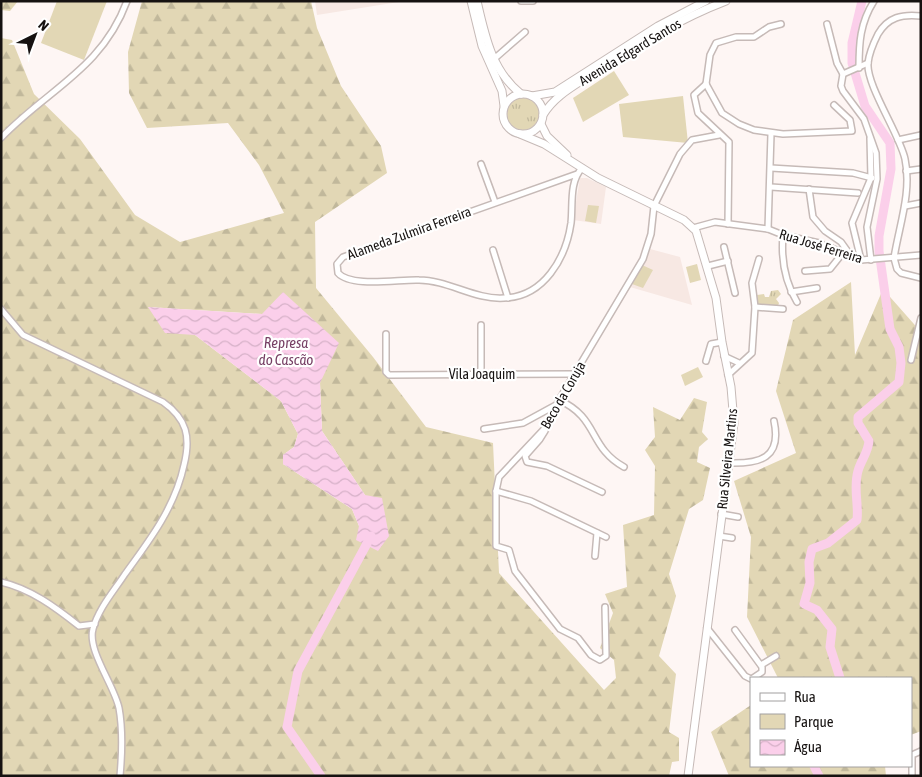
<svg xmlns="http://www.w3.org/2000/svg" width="922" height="777" viewBox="0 0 922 777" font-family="'Asap Condensed',sans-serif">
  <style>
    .built { fill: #f7e8e3 }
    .grass { fill: url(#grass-tufts) }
    .forest { fill: url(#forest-firs); fill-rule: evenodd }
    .green { fill: #e2d7b5 }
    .water { fill: url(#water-waves) }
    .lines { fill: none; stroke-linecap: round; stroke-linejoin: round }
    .river { stroke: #fbcfea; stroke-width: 9 }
    .minor-casing { stroke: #c6bab7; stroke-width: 8 }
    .secondary-casing { stroke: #c6bab7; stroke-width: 9 }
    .minor { stroke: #fff; stroke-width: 5 }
    .secondary { stroke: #fff; stroke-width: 7 }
    .labels { text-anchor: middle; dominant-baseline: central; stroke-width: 4.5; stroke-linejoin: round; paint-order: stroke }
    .street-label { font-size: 14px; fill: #161211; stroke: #fff }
    .water-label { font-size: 15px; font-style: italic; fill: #763f64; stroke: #fff }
  </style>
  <defs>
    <pattern id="grass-tufts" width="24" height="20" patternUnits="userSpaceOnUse" patternTransform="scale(1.25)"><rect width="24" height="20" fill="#e2d7b5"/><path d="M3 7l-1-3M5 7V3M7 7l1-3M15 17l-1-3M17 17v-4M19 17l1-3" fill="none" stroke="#c1b89b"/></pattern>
    <pattern id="forest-firs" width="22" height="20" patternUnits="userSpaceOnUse" patternTransform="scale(1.25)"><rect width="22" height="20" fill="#e2d7b5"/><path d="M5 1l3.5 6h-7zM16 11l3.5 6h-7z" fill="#c1b89b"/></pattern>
    <pattern id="water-waves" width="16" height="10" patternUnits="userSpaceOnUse" patternTransform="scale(1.25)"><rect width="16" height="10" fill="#fbcfea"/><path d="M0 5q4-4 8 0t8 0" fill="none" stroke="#d6b1c8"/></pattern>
  </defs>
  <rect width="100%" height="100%" fill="#fef6f4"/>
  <g class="built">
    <path d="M315 1H405L317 15Z"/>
    <path d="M580 178H587L606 187 601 224 573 220Z"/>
    <path d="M650 249 680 257 692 305 630 287Z"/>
  </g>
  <g class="grass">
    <circle cx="523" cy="114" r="16"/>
    <path d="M778 290 781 294 776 299 779 303 778 306 758 304 757 295 764 294 765 297H769L771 291Z"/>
  </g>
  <g class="forest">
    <path d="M1 1H18L10 11 1 10Z"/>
    <path d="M142 1H311L317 28 341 86 381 146 387 173 315 222 316 288 373 357 426 427 493 443 499 573 604 690 616 678 614 660 600 648 613 613 605 594 627 587 623 525 654 515 655 466 645 450 655 437 653 407 680 420 694 398 707 402 702 432 708 439 699 447 697 462 710 468 703 500 689 509 669 574 676 596 659 656 676 674 669 732 679 738V761L672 762 669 776H1V38L12 40 34 94 80 139 135 215 180 242 284 213 259 165 228 123 147 128 129 93 128 52ZM148 307 262 314 320 383 322 431 365 495 359 526 352 509 283 464V455L294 447 298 434 281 401 195 335Z"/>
    <path d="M851 282 855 355 883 289 921 332V731L911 735V678H778L747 617 751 537 734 481 796 453 776 391 793 320Z"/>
    <path d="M751 705V766H885L886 776H729L711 732Z"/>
  </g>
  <g class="green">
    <path d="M57 1H107L84 60 41 43Z"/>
    <path d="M614 71 629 95 583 122 573 98Z"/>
    <path d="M683 96 688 143 623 137 619 104Z"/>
    <path d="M588 205 599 206 596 223 585 221Z"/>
    <path d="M697 264 701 280 690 283 686 267Z"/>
    <path d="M642 265 653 270 643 288 632 284Z"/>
    <path d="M698 367 703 377 685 386 681 375Z"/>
  </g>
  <path class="water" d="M283 292 339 343 320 383 322 431 365 495 382 498 389 536 378 551 356 540 359 526 352 509 283 464V455L294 447 298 434 281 401 195 335 165 333 148 307 262 314Z"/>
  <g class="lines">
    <g class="river">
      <path d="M840 678 830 647 832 629 817 610 804 604 810 583 809 562 812 549 828 543 857 520C859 504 853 488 858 471 861 460 868 453 869 441L858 423V417L899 382 901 363 899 347 890 329 879 251V236L891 169 890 143 865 106 852 63V43L862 1"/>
      <path d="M814 766 819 776"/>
      <path d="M321 776 287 727 298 671 371 536"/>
    </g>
    <defs>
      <g id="minor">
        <path d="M521 1H533"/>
        <path d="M921 16C902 14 888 17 878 34 874 42 869 54 868 63 866 85 900 135 905 159 912 192 899 226 894 258L897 269 901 273 921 278"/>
        <path d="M827 24 837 63 843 74"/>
        <path d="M494 59 525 32"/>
        <path d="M868 63 843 74 841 86 843 91 864 119 876 153 877 179 867 227 871 260"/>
        <path d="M859 68C859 43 860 23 874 1"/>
        <path d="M706 84 722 113 739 124 754 130 783 134 852 131 850 120 834 105"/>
        <path d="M706 84 694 95 698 113 729 142 728 224"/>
        <path d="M706 84 710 55 716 43 736 37H754L769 27 781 24"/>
        <path d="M1 138C48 89 102 69 127 1"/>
        <path d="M898 140 921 135"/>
        <path d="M481 164 495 202"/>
        <path d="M771 168 853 173 872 178"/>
        <path d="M906 171 921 169"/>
        <path d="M577 174 343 257 337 264 338 273C351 288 400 279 419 280 448 280 475 300 504 298 544 297 566 258 571 223 573 205 569 182 582 168"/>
        <path d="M771 187 858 193"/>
        <path d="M809 189 813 217 825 231 841 242 851 256"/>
        <path d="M905 206 921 203"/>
        <path d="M693 228 715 222 768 229 783 235 819 243 861 260 921 255"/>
        <path d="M768 229 771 134"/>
        <path d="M783 235C781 258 785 282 797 302"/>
        <path d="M724 247 735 293"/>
        <path d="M493 250 508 298"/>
        <path d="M861 260 852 223 871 178 870 138"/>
        <path d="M708 266 728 261"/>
        <path d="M805 271 830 269 842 254"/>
        <path d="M791 292 817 288"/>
        <path d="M755 307 783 309"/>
        <path d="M1 309 23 335 163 402C187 419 191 437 184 465 175 507 150 540 125 574 114 591 98 609 93 629 87 650 114 685 119 708 123 730 122 754 120 776"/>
        <path d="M481 325V375"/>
        <path d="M386 334V372L389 375 574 374"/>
        <path d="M724 356 739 363"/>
        <path d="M911 360 921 318"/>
        <path d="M706 361 711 344 722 342"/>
        <path d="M728 375 752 353 755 307 752 283 759 259"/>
        <path d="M559 400C599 418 588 447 624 467"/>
        <path d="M484 429 523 423 556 405"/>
        <path d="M545 431 540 439 525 456 527 462 547 466 602 492"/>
        <path d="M729 463C760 464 782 458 774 421"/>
        <path d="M496 491 531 501 606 537"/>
        <path d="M721 514 738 517"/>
        <path d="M719 536 732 538"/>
        <path d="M595 556 597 533"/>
        <path d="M1 582C31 589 55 607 79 626L95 624"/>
        <path d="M605 607 606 656 600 660 591 655 578 638 560 629 515 571 509 550 496 546V491L499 477 547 426 559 400 643 259 651 234 654 206 680 154 692 140 719 135"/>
        <path d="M707 628 745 676 751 679"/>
        <path d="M735 630 762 667V672L753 678"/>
        <path d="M761 665 776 656"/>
        <path d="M912 776V755L921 751"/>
      </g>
      <g id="secondary">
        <path d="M471 1 482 46 502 91 504 106"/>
        <path d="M477 1C485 36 492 71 521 94"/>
        <circle cx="523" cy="114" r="20"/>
        <path d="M532 96 555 92 658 26 706 1"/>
        <path d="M543 115C555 95 576 85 595 72 637 45 679 19 726 1"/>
        <path d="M541 124 547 136 567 155"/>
        <path d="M520 134 544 144 598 178 684 220 696 231 716 298 722 342 731 387 734 423 688 776"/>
      </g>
    </defs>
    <use href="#minor" class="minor-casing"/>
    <use href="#secondary" class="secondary-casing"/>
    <use href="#minor" class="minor"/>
    <use href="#secondary" class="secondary"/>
  </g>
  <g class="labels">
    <g class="street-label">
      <text transform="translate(630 52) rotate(-31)">Avenida Edgard Santos</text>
      <text transform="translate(409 233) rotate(-20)">Alameda Zulmira Ferreira</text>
      <text transform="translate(821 246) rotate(17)">Rua José Ferreira</text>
      <text x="482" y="374">Vila Joaquim</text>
      <text transform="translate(563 395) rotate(-60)">Beco da Coruja</text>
      <text transform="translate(727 459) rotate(-84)">Rua Silveira Martins</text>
    </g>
    <g class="water-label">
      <text x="286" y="342">Represa<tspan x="286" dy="17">do Cascão</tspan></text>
    </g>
  </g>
  <rect width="922" height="777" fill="none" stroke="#161211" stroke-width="5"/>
  <rect x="750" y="677" width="162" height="90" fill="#ffffff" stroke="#a2a0a0"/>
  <rect x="760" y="693" width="25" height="8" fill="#ffffff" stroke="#a2a0a0"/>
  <text x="794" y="702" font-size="15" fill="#161211">Rua</text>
  <rect x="760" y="714" width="25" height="15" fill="#e2d7b5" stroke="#a2a0a0"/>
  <text x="794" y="727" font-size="15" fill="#161211">Parque</text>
  <rect x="760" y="740" width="25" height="15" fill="url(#water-waves)" stroke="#a2a0a0"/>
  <text x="794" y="752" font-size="15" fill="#161211">Água</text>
  <g transform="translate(35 35) rotate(42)" stroke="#ffffff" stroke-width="4" paint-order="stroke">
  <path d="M0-4L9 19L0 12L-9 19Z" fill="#161211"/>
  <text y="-8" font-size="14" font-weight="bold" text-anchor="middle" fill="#161211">N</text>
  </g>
</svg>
